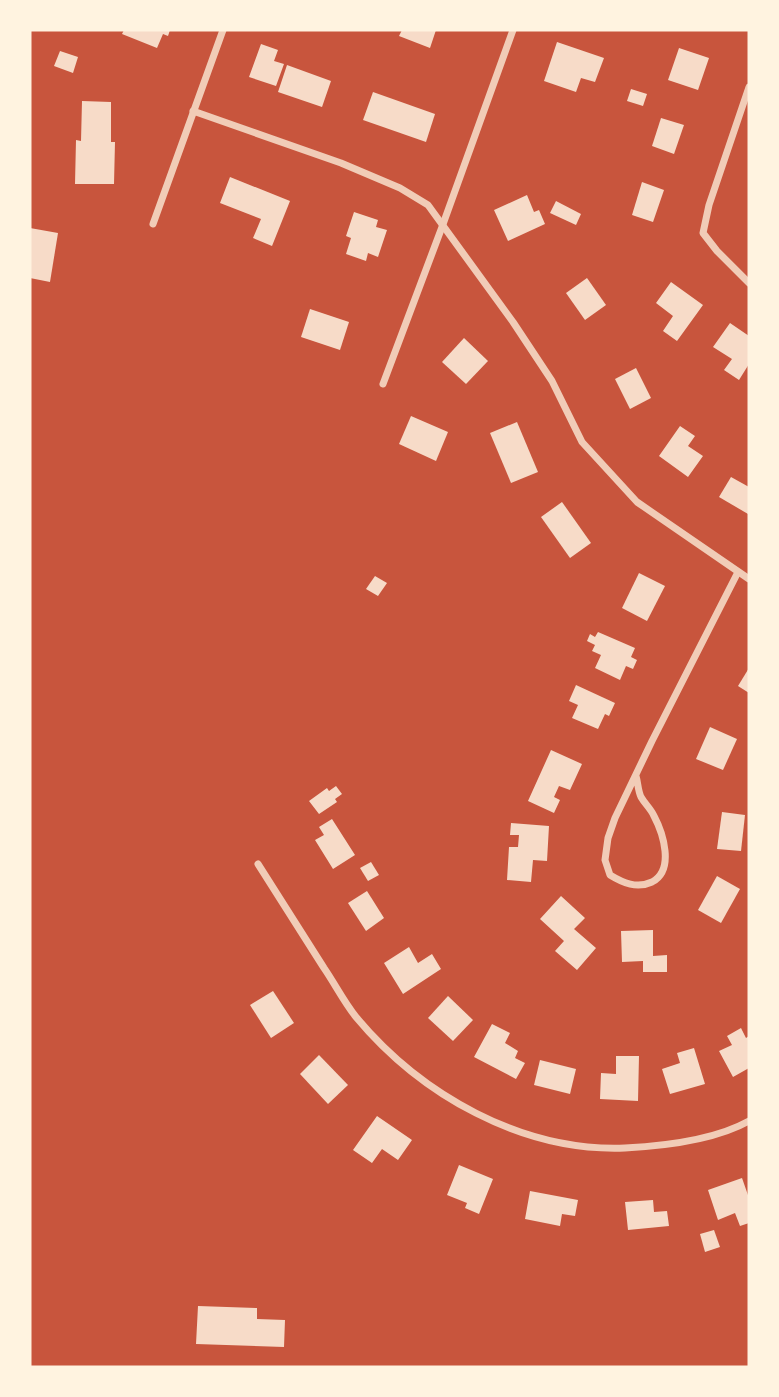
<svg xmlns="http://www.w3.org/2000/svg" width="779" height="1397" viewBox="0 0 779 1397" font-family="Bitter,serif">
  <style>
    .building { fill: #f7dbc8 }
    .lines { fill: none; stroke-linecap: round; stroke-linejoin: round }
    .minor { stroke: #f1ccb7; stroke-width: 7 }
  </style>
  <rect width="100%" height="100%" fill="#c8553d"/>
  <g class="building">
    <path d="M124 30H170L168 36 163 34 157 48 122 34Z"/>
    <path d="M402 30H436L430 48 399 36Z"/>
    <path d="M557 42 604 58 595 82 581 78 576 92 544 81Z"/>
    <path d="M261 44 278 50 274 61 284 64 276 86 249 77Z"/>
    <path d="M679 48 709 58 698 90 668 80Z"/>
    <path d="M60 51 78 57 73 73 54 66Z"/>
    <path d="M287 65 331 81 322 107 278 92Z"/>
    <path d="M631 89 647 94 643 106 627 101Z"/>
    <path d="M373 92 435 114 426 142 363 120Z"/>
    <path d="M82 101 111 102V142H115L114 184H75L76 140 81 141Z"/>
    <path d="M661 118 684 125 674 154 652 146Z"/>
    <path d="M230 177 290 201 272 246 253 238 261 219 220 203Z"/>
    <path d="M642 182 664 190 653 222 632 215Z"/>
    <path d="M527 195 534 212 539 210 545 224 508 241 494 210Z"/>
    <path d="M556 201 581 214 576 225 550 213Z"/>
    <path d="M354 212 378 220 376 227 387 230 378 257 368 253 366 261 346 254 351 238 346 236Z"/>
    <path d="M30 228 58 233 50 282 30 278Z"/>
    <path d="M587 278 606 305 585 320 566 293Z"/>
    <path d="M671 282 703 305 677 341 663 331 673 316 656 303Z"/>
    <path d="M310 309 349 322 340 350 301 337Z"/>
    <path d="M730 323 749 336V364L739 380 724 370 732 359 713 347Z"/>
    <path d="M464 338 488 361 466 384 442 362Z"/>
    <path d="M636 368 651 398 630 409 615 379Z"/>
    <path d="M411 416 448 432 436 461 399 444Z"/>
    <path d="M517 422 538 472 511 483 490 433Z"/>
    <path d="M680 426 695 436 688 446 703 456 688 477 659 456Z"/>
    <path d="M731 477 749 487 748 514 719 497Z"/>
    <path d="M562 502 591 543 570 558 541 517Z"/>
    <path d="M639 573 665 586 647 621 622 608Z"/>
    <path d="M375 576 387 583 378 596 366 589Z"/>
    <path d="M598 632 635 648 631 657 637 660 633 669 626 666 620 680 595 668 601 655 592 651 595 645 587 641 590 634 595 637Z"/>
    <path d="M749 668V693L738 686Z"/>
    <path d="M576 685 615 703 609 716 605 714 598 729 572 718 578 705 569 701Z"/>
    <path d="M710 727 737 739 723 770 696 759Z"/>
    <path d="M551 750 582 764 570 790 559 786 554 797 560 800 554 813 528 801Z"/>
    <path d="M336 786 342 794 335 799 337 802 319 814 309 801 327 788 329 791Z"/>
    <path d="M722 812 745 815 741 851 717 849Z"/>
    <path d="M332 819 355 855 333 869 315 840 324 835 319 827Z"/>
    <path d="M511 823 549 826 547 861 533 860 531 882 507 880 509 847H518L519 835H510Z"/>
    <path d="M371 862 379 875 368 881 360 868Z"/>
    <path d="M717 876 740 889 721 923 698 910Z"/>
    <path d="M367 891 384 918 366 931 348 903Z"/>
    <path d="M561 896 585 918 574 929 596 948 577 970 555 951 564 941 540 919Z"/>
    <path d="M653 930V956L667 955V972H643V961L622 962 621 931Z"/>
    <path d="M409 947 418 963 432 954 441 969 403 994 384 963Z"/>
    <path d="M273 991 294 1023 271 1038 250 1005Z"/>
    <path d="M448 996 473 1020 453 1041 428 1018Z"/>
    <path d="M492 1024 510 1033 505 1043 518 1051 515 1058 525 1063 516 1079 474 1057Z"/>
    <path d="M741 1028 746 1038 749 1036V1068L733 1077 719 1051 732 1045 727 1036Z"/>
    <path d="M694 1048 705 1084 670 1094 662 1069 680 1063 677 1053Z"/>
    <path d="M319 1055 348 1085 328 1104 300 1074Z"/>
    <path d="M616 1056H639L638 1101 600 1099 601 1073 616 1074Z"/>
    <path d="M540 1060 576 1069 570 1094 534 1085Z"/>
    <path d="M377 1116 412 1140 398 1160 382 1149 372 1163 353 1150Z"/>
    <path d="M459 1165 493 1179 479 1214 465 1208 467 1203 447 1195Z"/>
    <path d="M742 1178 749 1198V1223L740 1226 735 1213 718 1220 708 1190Z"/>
    <path d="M530 1191 578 1200 575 1216 562 1214 560 1226 525 1219Z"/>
    <path d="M653 1200 654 1212 667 1211 669 1226 628 1230 625 1202Z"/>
    <path d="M714 1230 720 1247 705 1252 700 1234Z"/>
    <path d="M198 1306 257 1308V1319L285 1320 284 1347 196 1344Z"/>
  </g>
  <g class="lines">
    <g class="minor">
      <path d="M749 87 709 205 703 233 717 251 749 283"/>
      <path d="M193 111 341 163 400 188 428 205 513 322 552 381 582 442 637 502 749 579"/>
      <path d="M153 224 223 30"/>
      <path d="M383 384 442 227 513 30"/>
      <path d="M636 776C638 783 638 791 641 797 645 804 651 809 654 816 663 833 675 870 652 882 637 889 623 883 610 875L605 860 608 838 615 818 652 741 738 572"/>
      <path d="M258 864C280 899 302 933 324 968 335 984 344 1002 356 1017 421 1095 522 1152 625 1148 663 1146 715 1140 749 1121"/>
    </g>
  </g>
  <rect width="779" height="1397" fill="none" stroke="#fff3e0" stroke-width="63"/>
</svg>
